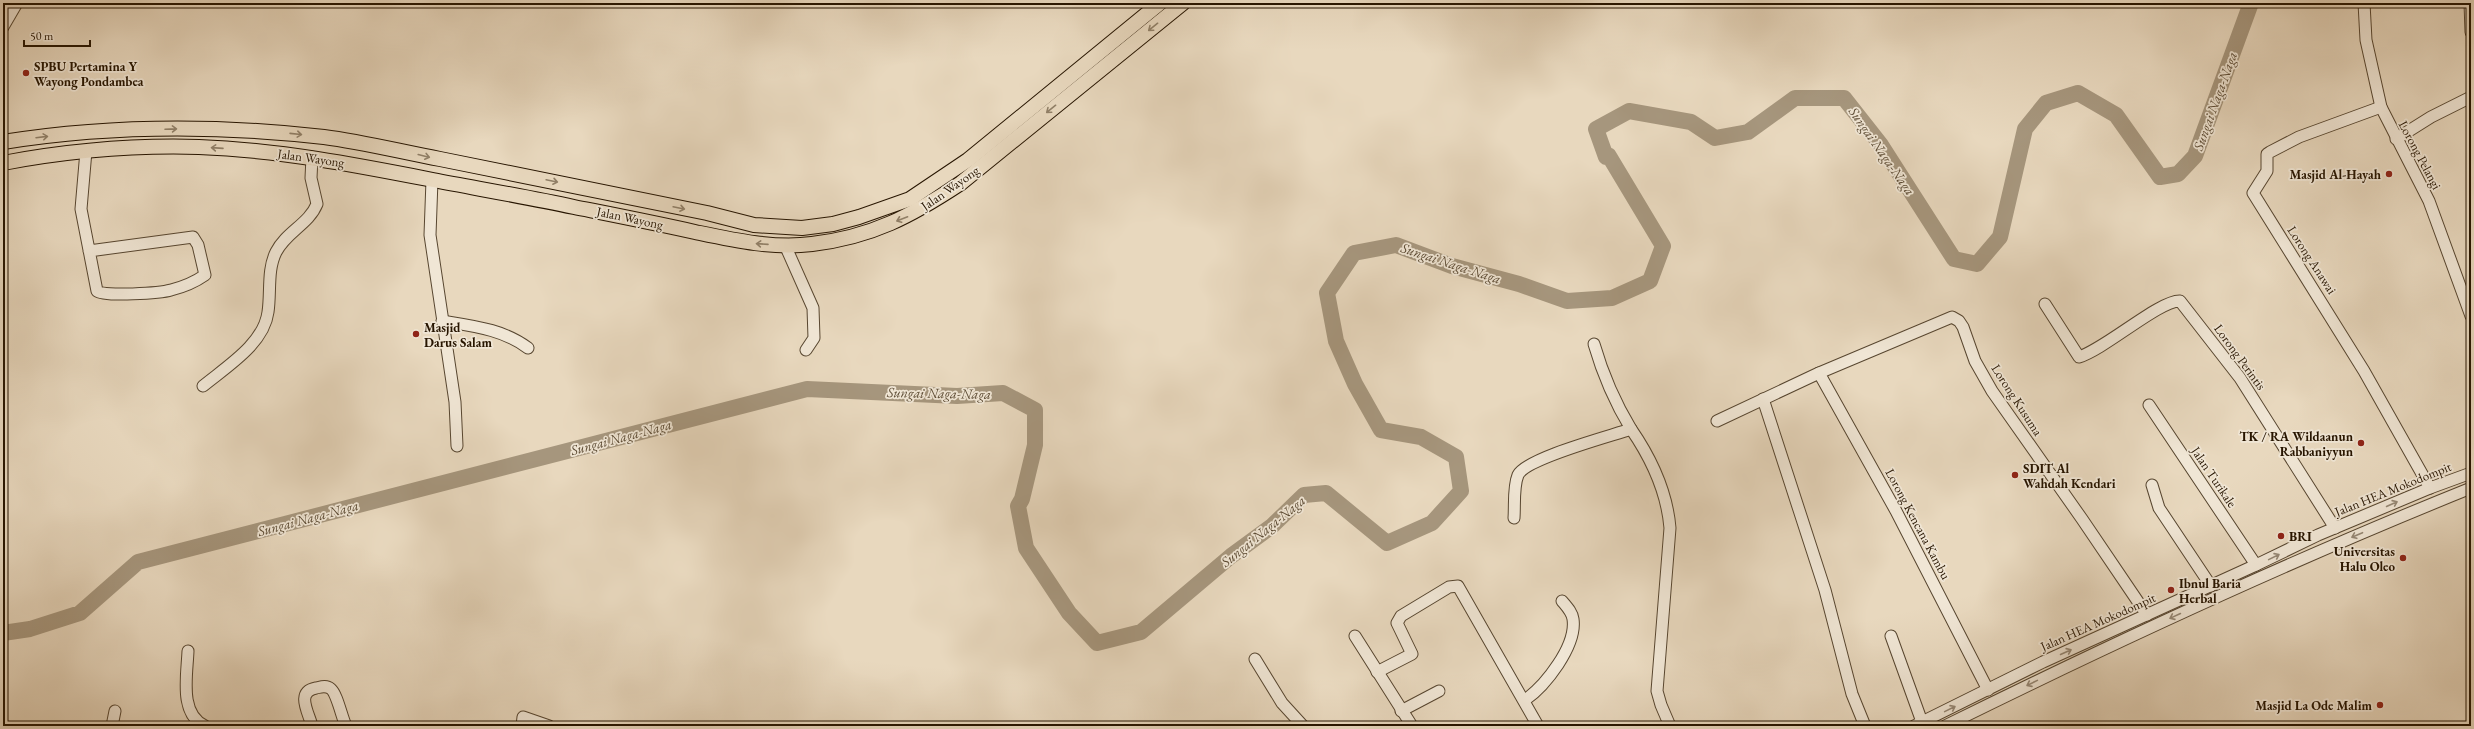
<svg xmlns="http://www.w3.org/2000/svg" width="2474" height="729" viewBox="0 0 2474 729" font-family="'EB Garamond',serif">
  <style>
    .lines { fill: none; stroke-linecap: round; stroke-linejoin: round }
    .river { stroke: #a6967d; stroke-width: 16 }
    .minor-casing { stroke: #574630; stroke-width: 13 }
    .major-casing { stroke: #271500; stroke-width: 16 }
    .minor { stroke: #f0e6d5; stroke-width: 11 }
    .major { stroke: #e8d8be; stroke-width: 14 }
    .oneway { stroke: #918068 }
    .oneway2 { stroke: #968875 }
    .poi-dot { fill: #8f2418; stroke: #f0e6d5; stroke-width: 1.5 }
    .labels { text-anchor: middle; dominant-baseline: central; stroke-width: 3.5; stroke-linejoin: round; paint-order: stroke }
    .poi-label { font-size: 13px; font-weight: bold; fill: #271500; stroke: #f0e6d5; text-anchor: start }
    .street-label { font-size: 13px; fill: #271500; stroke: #f0e6d5 }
    .water-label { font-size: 14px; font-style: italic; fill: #5a4932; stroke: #f0e6d5 }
  </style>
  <rect width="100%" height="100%" fill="#e8d8be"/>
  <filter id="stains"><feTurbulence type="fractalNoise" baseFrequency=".005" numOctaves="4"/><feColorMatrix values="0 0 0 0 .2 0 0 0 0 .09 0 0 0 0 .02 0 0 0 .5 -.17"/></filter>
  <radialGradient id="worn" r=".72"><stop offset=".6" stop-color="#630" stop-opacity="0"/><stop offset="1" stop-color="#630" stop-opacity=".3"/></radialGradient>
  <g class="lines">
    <path class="river" d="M3 633 30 629 80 613 138 562 807 389 957 396 1003 393 1035 410V445L1022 499 1018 506 1026 548 1069 613 1097 643 1141 632 1231 556 1272 526 1304 495 1326 493 1387 543 1432 523 1461 491 1456 457 1421 437 1381 430 1355 384 1336 341 1327 293 1354 253 1396 245 1452 266 1519 284 1567 301 1612 298 1650 281 1663 246 1609 156 1606 157 1596 129 1629 111 1691 122 1715 138 1748 132 1795 98H1844L1881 145 1954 259 1977 264 2000 237 2025 129 2046 103 2078 93 2116 115 2160 177 2178 174 2195 156 2251 3"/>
    <defs>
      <g id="minor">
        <path d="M2364 3 2366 40 2381 107 2429 201 2471 316"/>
        <path d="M2470 3 2471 32"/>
        <path d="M3 27 17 3"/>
        <path d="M2381 107 2299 137 2270 152 2267 154V171L2253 193 2364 371 2430 488"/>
        <path d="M2396 139 2431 117 2471 97"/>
        <path d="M86 151 81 209 97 291C104 297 161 293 171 290 183 287 195 282 205 275L198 245 193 237 89 251"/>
        <path d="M432 180 430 235 455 402 457 446"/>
        <path d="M785 245 813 308 814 338 806 350"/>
        <path d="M2045 304 2079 357C2105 349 2160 300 2180 301L2240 378 2335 528"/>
        <path d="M442 321C472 326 503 329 528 348"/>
        <path d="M1594 344C1603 375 1614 401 1631 429"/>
        <path d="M1819 373 1896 511 1988 690"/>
        <path d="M203 386C226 367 264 344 268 312 271 292 267 270 276 252 286 232 309 224 317 204L311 178 312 157"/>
        <path d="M1763 399 1825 590 1852 694 1865 726"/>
        <path d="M2149 405 2256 565"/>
        <path d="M1717 421 1819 373 1952 317 1959 321 1963 327 1975 361 1992 391 2082 519 2147 615"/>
        <path d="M2152 485 2159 508 2211 586"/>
        <path d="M1514 518C1515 505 1513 487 1518 475 1526 458 1611 436 1631 429 1651 458 1667 492 1670 528L1657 691 1661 705 1670 726"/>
        <path d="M1355 636 1412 726"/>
        <path d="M1891 636 1922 722"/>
        <path d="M188 651C187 676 179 714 205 726"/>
        <path d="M1255 659 1282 703 1303 726"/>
        <path d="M1377 672 1412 654 1397 623 1401 616 1449 587 1458 586 1538 726"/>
        <path d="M1525 700C1545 686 1577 646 1573 619 1572 612 1567 607 1562 601"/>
        <path d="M1401 711 1439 691"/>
        <path d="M112 726 115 711"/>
        <path d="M312 726C309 713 295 692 316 688 321 687 326 685 331 689 337 694 342 718 346 726"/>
        <path d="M522 726 523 717 549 726"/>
        <path d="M1914 726 2043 662 2256 565 2318 535 2430 488 2471 473"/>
        <path d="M1945 726C2117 641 2292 560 2471 488"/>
      </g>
      <g id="major">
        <path d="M3 142C109 125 218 125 324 137 363 142 402 152 440 159 529 177 618 195 707 213L754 225 802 228 833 224 859 217 910 199 968 160 1160 3"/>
        <path d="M3 163C67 151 134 145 199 147 279 150 356 165 433 180 480 189 527 197 574 207 614 215 655 223 695 232 733 240 773 249 812 244 872 237 911 216 961 183L1183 3"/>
      </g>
    </defs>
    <use href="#minor" class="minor-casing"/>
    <use href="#major" class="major-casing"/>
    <use href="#minor" class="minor"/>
    <use href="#major" class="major"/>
  </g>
  <defs><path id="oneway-shaft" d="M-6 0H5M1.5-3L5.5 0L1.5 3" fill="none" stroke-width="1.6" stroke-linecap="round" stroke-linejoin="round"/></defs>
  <g class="oneway">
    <use href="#oneway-shaft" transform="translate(1153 27) rotate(141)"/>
    <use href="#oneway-shaft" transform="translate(1051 109) rotate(141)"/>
    <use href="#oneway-shaft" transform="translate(171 129) rotate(-2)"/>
    <use href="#oneway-shaft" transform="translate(296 134) rotate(6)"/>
    <use href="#oneway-shaft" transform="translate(42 137) rotate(-7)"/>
    <use href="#oneway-shaft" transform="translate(217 148) rotate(-176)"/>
    <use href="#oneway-shaft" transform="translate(424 156) rotate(14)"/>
    <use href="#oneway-shaft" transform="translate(552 181) rotate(12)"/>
    <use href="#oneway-shaft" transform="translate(679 208) rotate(12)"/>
    <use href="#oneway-shaft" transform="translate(902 219) rotate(159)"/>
    <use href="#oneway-shaft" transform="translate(762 244) rotate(-176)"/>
  </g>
  <g class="oneway2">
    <use href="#oneway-shaft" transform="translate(2392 504) rotate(-24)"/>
    <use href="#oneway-shaft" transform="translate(2357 535) rotate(157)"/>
    <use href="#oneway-shaft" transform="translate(2274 557) rotate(-26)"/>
    <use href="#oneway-shaft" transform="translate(2175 616) rotate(155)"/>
    <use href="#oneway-shaft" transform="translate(2066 652) rotate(-24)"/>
    <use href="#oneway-shaft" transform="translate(2032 683) rotate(154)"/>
    <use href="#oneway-shaft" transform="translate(1950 709) rotate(-26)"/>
  </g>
  <g class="poi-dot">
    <circle cx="26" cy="73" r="4"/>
    <circle cx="2389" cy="174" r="4"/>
    <circle cx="416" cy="334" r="4"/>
    <circle cx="2361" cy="443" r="4"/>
    <circle cx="2015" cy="475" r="4"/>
    <circle cx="2281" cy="536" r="4"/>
    <circle cx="2403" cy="558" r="4"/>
    <circle cx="2171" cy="590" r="4"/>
    <circle cx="2380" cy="705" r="4"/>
  </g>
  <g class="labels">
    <g class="poi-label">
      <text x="34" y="66">SPBU Pertamina Y<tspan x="34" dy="15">Wayong Pondambea</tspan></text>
      <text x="2381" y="174" text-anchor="end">Masjid Al-Hayah</text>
      <text x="424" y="327">Masjid<tspan x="424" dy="15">Darus Salam</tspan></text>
      <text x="2353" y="436" text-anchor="end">TK / RA Wildaanun<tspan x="2353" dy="15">Rabbaniyyun</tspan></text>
      <text x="2023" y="468">SDIT Al<tspan x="2023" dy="15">Wahdah Kendari</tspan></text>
      <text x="2289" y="536">BRI</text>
      <text x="2395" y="551" text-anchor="end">Universitas<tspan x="2395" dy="15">Halu Oleo</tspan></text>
      <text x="2179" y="583">Ibnul Baria<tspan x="2179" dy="15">Herbal</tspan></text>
      <text x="2372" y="705" text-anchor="end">Masjid La Ode Malim</text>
    </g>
    <g class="street-label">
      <text transform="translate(2420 155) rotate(62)">Lorong Pelangi</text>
      <text transform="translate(311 158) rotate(8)">Jalan Wayong</text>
      <text transform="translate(950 188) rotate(-35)">Jalan Wayong</text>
      <text transform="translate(630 218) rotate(12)">Jalan Wayong</text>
      <text transform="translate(2312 260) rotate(57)">Lorong Anawai</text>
      <text transform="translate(2240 357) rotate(54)">Lorong Perintis</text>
      <text transform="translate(2017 400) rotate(57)">Lorong Kusuma</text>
      <text transform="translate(2214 477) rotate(56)">Jalan Turikale</text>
      <text transform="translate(2393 489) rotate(-22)">Jalan HEA Mokodompit</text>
      <text transform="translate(1918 524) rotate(62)">Lorong Kencana Kambu</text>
      <text transform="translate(2098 622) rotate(-24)">Jalan HEA Mokodompit</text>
    </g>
    <g class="water-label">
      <text transform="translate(2215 101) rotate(-70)">Sungai Naga-Naga</text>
      <text transform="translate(1882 151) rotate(55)">Sungai Naga-Naga</text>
      <text transform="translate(1451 263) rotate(18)">Sungai Naga-Naga</text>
      <text transform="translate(939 393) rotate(1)">Sungai Naga-Naga</text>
      <text transform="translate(621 437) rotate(-15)">Sungai Naga-Naga</text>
      <text transform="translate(308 518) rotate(-15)">Sungai Naga-Naga</text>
      <text transform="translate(1263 531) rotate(-39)">Sungai Naga-Naga</text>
    </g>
  </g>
  <rect width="2474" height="729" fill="none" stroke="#e8d8be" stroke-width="16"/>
  <rect x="4" y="4" width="2466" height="721" fill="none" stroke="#271500" stroke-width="2"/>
  <rect x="8" y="8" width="2458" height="713" fill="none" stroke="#271500"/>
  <path d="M24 40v6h66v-6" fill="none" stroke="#271500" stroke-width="2"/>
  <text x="30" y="40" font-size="12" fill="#271500" stroke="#f0e6d5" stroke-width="3" paint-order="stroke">50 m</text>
  <rect width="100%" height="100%" filter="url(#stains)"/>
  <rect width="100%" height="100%" fill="url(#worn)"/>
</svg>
